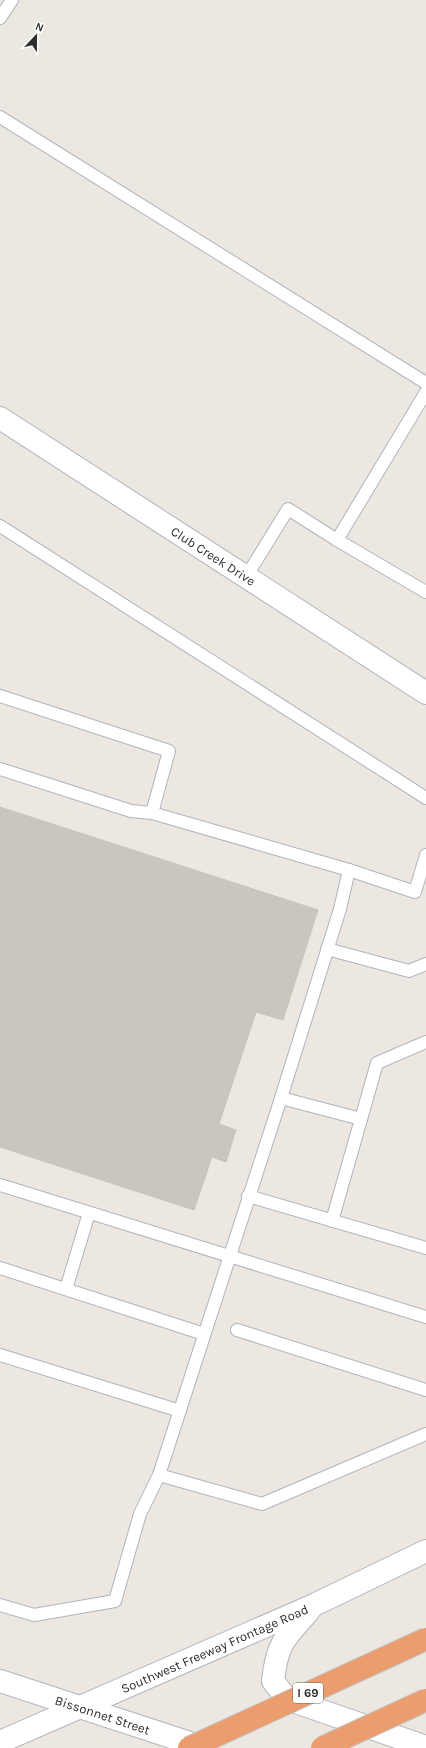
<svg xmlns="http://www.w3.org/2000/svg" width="426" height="1748" viewBox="0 0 426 1748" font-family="Karla,sans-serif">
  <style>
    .building { fill: #c9c5bf; stroke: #c8c3bb }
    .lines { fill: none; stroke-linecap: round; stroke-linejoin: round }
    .service-casing { stroke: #b2b4bb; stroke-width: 14 }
    .tertiary-casing { stroke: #b2b4bb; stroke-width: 24 }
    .secondary-casing { stroke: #b2b4bb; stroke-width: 24 }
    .service { stroke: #fff; stroke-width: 12 }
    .tertiary { stroke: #fff; stroke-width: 22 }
    .secondary { stroke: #fff; stroke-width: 22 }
    .motorway-bridge-casing { stroke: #c4c4c4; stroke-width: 24; stroke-linecap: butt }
    .motorway-bridge { stroke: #eb9d6d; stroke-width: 22 }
    .labels { text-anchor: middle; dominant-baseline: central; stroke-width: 3; stroke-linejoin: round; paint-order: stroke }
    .shield { fill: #fff; stroke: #6c6c6c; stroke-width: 1 }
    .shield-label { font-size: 12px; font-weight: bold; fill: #2d2d2d }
    .street-label { font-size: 13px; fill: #2d2d2d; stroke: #fff }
  </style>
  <rect width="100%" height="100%" fill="#ece7e1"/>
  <path class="building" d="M0 807 318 910 283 1020 256 1012 219 1124 236 1130 226 1162 212 1157 194 1210 0 1147Z"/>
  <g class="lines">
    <defs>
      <g id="service">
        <path d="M0 18 12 0"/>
        <path d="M0 117 426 383"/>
        <path d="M0 526 426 798"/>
        <path d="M337 540 426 392"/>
        <path d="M246 577 288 509 337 540 426 592"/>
        <path d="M0 696 169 751 152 813 349 870 415 892 426 855"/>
        <path d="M0 769 131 811 152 813"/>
        <path d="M327 949 409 971 426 964"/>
        <path d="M281 1098 361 1119"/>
        <path d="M0 1185 426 1317"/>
        <path d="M248 1196 426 1248"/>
        <path d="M332 1221 377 1063 426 1042"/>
        <path d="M0 1268 204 1334"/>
        <path d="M66 1289 89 1213"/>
        <path d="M237 1330 426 1390"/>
        <path d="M0 1355 180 1411"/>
        <path d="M159 1475 262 1504 426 1434"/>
        <path d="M0 1605 34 1615 115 1601 140 1514 159 1475 281 1098 340 909 349 870"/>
      </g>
      <g id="tertiary">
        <path id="s1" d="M0 418 426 693"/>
      </g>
      <g id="secondary">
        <path d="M309 1611C285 1638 277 1643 273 1681L287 1699 426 1747"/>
        <path id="s2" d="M0 1681 205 1748"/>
        <path id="s3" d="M0 1742 314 1605 426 1551"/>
      </g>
    </defs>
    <use href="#service" class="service-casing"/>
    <use href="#tertiary" class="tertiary-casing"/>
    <use href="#secondary" class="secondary-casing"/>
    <use href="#service" class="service"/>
    <use href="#tertiary" class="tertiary"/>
    <use href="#secondary" class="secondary"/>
    <defs>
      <g id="motorway-bridge">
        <path d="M189 1748 426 1639"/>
        <path d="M322 1748 426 1700"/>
      </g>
    </defs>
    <use href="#motorway-bridge" class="motorway-bridge-casing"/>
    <use href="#motorway-bridge" class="motorway-bridge"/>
  </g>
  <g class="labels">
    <rect class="shield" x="293" y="1683" width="30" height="20" rx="3"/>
    <g class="shield-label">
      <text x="308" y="1693">I 69</text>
    </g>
    <g class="street-label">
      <text stroke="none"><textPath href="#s1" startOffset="254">Club Creek Drive</textPath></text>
      <text stroke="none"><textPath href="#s3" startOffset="234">Southwest Freeway Frontage Road</textPath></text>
      <text stroke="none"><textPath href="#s2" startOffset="108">Bissonnet Street</textPath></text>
    </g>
  </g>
  <g transform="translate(36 36) rotate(22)" stroke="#ffffff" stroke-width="3" paint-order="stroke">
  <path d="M0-3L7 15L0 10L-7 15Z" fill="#2d2d2d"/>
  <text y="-6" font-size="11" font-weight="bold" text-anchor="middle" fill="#2d2d2d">N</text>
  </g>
</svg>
